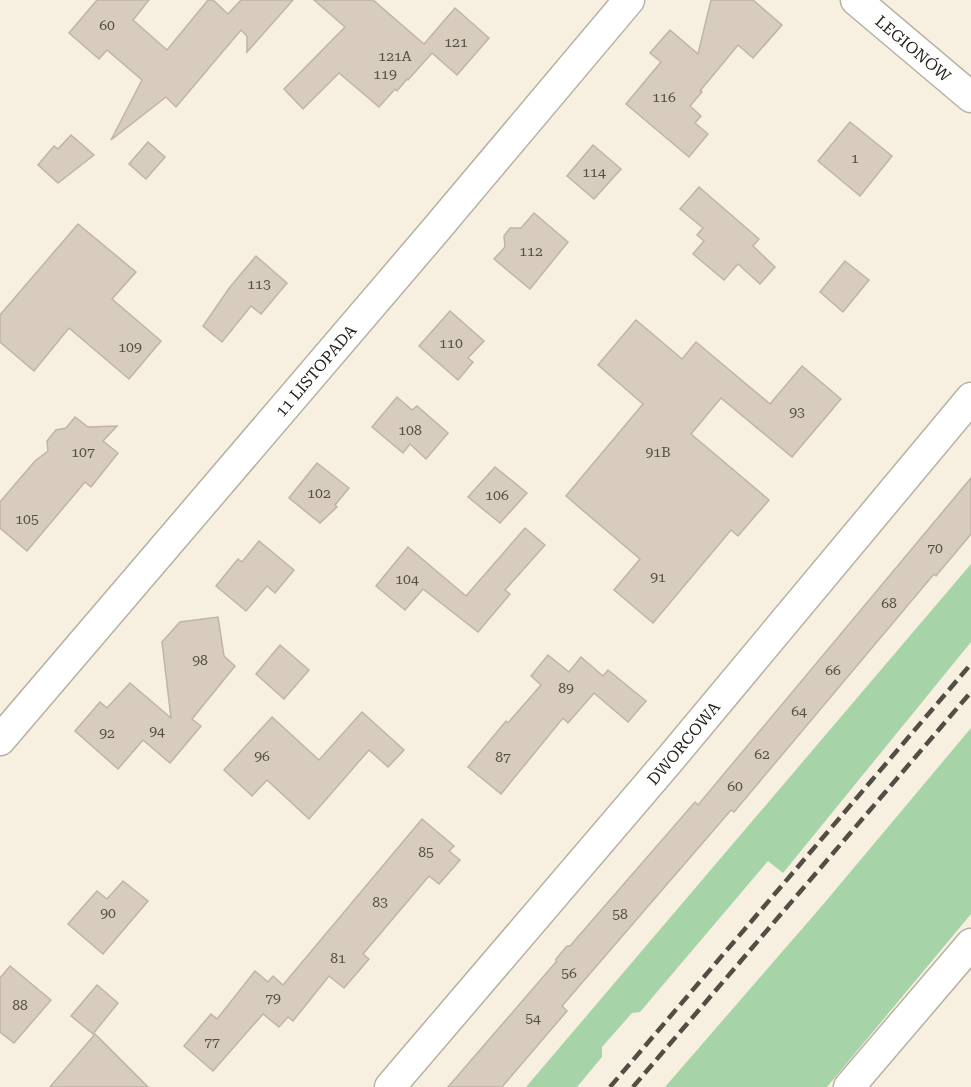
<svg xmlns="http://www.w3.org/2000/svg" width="971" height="1087" viewBox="0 0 971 1087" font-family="'Roboto Serif',serif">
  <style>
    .green { fill: #a7d3a9 }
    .building { fill: #d8ccbe; stroke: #bfb4a6; stroke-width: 1.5 }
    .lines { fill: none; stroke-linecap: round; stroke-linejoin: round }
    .minor-casing { stroke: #b8b1a2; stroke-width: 33 }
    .minor { stroke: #fff; stroke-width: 30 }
    .rail { stroke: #524e46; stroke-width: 4.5; stroke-dasharray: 12 6; stroke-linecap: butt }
    .labels { text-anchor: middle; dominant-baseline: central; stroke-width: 5; stroke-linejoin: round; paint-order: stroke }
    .number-label { font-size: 14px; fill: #534e46 }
    .street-label { font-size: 16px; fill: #27241e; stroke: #fff }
  </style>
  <rect width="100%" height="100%" fill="#f7efdf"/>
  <g class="green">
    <path d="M971 564V642L783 873 768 861 640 1012 632 1013 602 1047V1057L577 1087H526Z"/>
    <path d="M971 728V914L827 1087H665L821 907Z"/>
  </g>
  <g class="building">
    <path d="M97 0H149L133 20 167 50 208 0H213L228 14 241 0H293L247 52V36L241 30 176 107 166 97 111 140 142 80 107 50 99 59 69 33Z"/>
    <path d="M314 0H373L424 44 455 8 489 38 457 75 432 53 408 80 407 79 397 91 395 89 379 107 339 73 303 109 284 89 345 27Z"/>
    <path d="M711 0H753L782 25 753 58 738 45 700 91 702 92 690 106 701 116 695 123 708 134 689 157 626 104 661 62 650 53 670 30 698 54Z"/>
    <path d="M850 122 892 156 860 196 818 161Z"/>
    <path d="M71 135 94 155 58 183 38 165 54 146 58 149Z"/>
    <path d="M148 142 165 157 146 179 129 164Z"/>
    <path d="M593 145 621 169 594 199 567 176Z"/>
    <path d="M699 187 759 239 753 246 775 267 760 284 738 264 724 280 693 254 704 241 697 235 703 228 680 209Z"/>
    <path d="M534 213 568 242 530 289 494 259 505 247 504 236 510 228H521Z"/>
    <path d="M78 224 136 272 112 299 161 341 129 379 69 328 34 371 0 342V315Z"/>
    <path d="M256 256 287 283 261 314 251 306 222 342 203 326 230 287Z"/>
    <path d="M845 261 869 280 843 312 820 292Z"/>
    <path d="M450 311 484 341 468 358 473 362 458 380 419 346Z"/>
    <path d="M636 320 682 359 696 342 770 404 802 366 841 399 792 457 721 398 691 434 769 500 738 536 731 530 653 623 614 590 640 559 566 496 643 404 598 365Z"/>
    <path d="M397 397 412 410 417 406 448 433 426 459 410 444 403 453 372 427Z"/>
    <path d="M75 417 88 427 117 426 103 441 118 453 91 487 85 482 27 551 0 528V502L35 461 48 451 47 441 56 430 66 428Z"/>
    <path d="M317 463 349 488 335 505 337 507 320 523 289 498Z"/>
    <path d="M495 467 527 493 500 523 468 497Z"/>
    <path d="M971 478V534L936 576 934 574 734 812 731 810 562 1006 567 1011 519 1067 502 1087H448L556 962V959L567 946H570L695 802 698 805Z"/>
    <path d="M525 528 545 545 505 590 510 594 478 632 423 589 405 610 376 586 408 547 466 596Z"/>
    <path d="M259 541 294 570 275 593 267 586 246 611 216 586 238 559 242 562Z"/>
    <path d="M218 617 224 656 235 666 192 719 201 726 170 763 143 740 118 769 75 731 100 702 107 708 130 683 171 718 162 642 180 622Z"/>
    <path d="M280 645 309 670 284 699 256 674Z"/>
    <path d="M548 655 569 672 581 657 603 676 608 670 646 701 628 722 594 693 568 723 563 718 501 794 468 767 506 721 508 723 541 685 531 676Z"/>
    <path d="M362 712 404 750 388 767 369 750 309 819 267 780 252 796 224 770 272 717 319 760Z"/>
    <path d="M422 819 454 846 449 851 460 860 439 884 429 876 363 954 369 959 344 988 329 976 293 1021 288 1017 279 1027 263 1014 213 1071 184 1046 211 1014 217 1019 255 971 268 982 273 976 283 985Z"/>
    <path d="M123 881 148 901 103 954 68 924 97 891 107 899Z"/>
    <path d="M10 966 51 1000 14 1043 0 1032V978Z"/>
    <path d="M97 985 118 1003 93 1034 71 1016Z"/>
    <path d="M95 1034 148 1087H50Z"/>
  </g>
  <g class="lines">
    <defs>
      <g id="minor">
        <path id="s1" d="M856 0 971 97"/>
        <path id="s2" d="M0 740 433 233 629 0"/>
        <path id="s3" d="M390 1087 671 758 971 398"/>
        <path d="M849 1087 971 944"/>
      </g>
    </defs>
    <use href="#minor" class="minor-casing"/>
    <use href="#minor" class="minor"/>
    <g class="rail">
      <path d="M610 1087 971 664"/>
      <path d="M633 1087 971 692"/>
    </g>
  </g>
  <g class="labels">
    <g class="number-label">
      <text x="107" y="25">60</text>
      <text x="456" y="42">121</text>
      <text x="395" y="56">121A</text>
      <text x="385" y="74">119</text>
      <text x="664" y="97">116</text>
      <text x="855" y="158">1</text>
      <text x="594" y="172">114</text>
      <text x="531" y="251">112</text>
      <text x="259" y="284">113</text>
      <text x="451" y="343">110</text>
      <text x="130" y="347">109</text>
      <text x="797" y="412">93</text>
      <text x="410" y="430">108</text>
      <text x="83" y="452">107</text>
      <text x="658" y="452">91B</text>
      <text x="319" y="493">102</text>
      <text x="497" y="495">106</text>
      <text x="27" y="519">105</text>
      <text x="935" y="548">70</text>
      <text x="658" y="577">91</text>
      <text x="407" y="579">104</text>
      <text x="889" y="603">68</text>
      <text x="200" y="660">98</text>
      <text x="833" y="670">66</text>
      <text x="566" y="688">89</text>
      <text x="799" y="711">64</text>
      <text x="157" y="731">94</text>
      <text x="107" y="733">92</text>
      <text x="762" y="754">62</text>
      <text x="262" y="756">96</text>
      <text x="503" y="757">87</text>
      <text x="735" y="786">60</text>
      <text x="426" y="852">85</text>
      <text x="380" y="902">83</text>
      <text x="108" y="913">90</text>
      <text x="620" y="914">58</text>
      <text x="338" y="958">81</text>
      <text x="569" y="973">56</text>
      <text x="273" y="998">79</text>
      <text x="20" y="1005">88</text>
      <text x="533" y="1018">54</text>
      <text x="212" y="1042">77</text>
    </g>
    <g class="street-label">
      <text stroke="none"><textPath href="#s1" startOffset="75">LEGIONÓW</textPath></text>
      <text stroke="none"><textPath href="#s2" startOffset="486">11 LISTOPADA</textPath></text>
      <text stroke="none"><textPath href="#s3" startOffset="452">DWORCOWA</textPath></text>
    </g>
  </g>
</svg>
